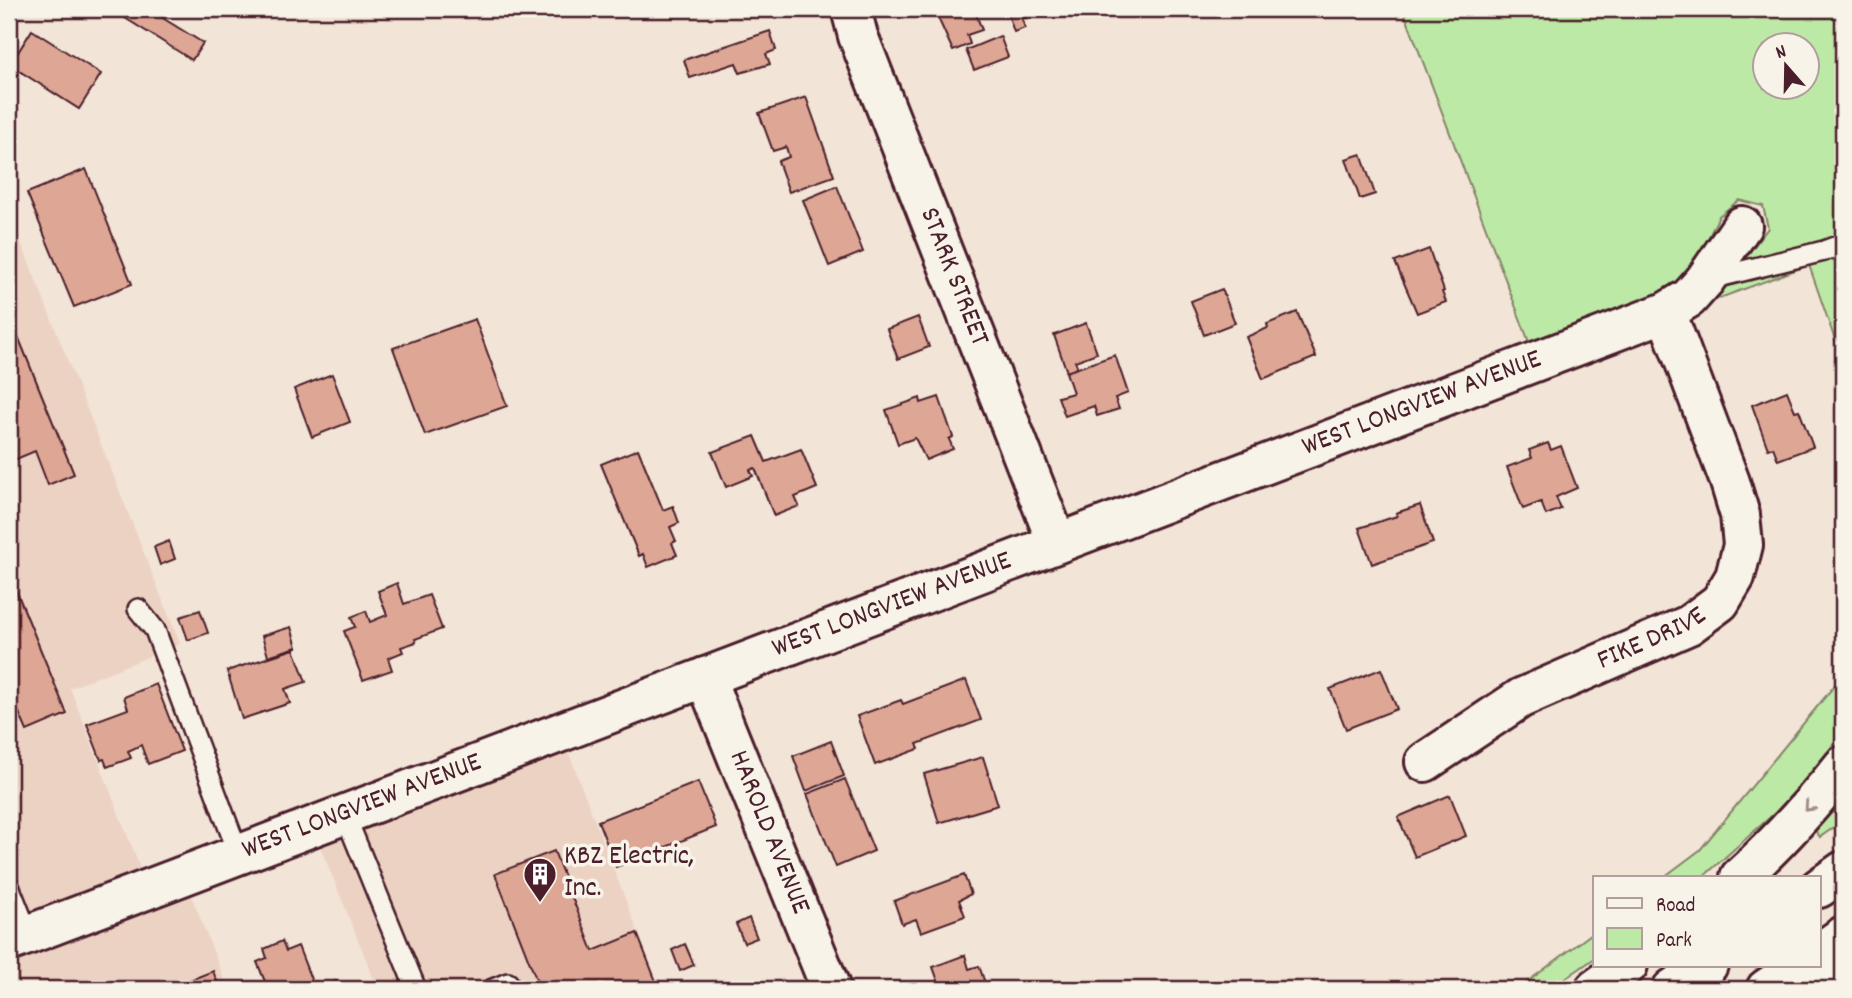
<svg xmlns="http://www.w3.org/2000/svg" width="1852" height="998" viewBox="0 0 1852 998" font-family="Dekko,sans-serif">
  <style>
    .built { fill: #ecd2c3 }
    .green { fill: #bde9a6; stroke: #848468; stroke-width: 2; fill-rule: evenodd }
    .building { fill: #dea795; stroke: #4a1f2b; stroke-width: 2 }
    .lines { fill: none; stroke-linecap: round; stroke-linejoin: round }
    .lane-casing { stroke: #4a1f2b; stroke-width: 24 }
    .street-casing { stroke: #4a1f2b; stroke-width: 44 }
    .secondary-casing { stroke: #4a1f2b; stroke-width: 44 }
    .highway-casing { stroke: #4a1f2b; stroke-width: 44 }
    .lane { stroke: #f7f3e8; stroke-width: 19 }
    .street { stroke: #f7f3e8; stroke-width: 38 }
    .secondary { stroke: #f7f3e8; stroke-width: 38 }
    .highway { stroke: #f7f3e8; stroke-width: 38 }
    .oneway { stroke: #a0898a }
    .labels { text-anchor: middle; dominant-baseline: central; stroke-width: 7; stroke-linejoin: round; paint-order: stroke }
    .street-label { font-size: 28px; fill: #4a1f2b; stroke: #f7f3e8 }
    .poi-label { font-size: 28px; fill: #4a1f2b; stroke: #f7f3e8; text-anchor: start }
  </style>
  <rect width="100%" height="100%" fill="#f2e4d7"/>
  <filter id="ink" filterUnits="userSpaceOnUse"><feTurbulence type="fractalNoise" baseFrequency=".0143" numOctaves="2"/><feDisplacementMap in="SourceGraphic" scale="14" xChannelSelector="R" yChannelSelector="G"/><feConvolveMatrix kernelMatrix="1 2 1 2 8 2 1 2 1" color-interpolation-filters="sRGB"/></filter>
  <g filter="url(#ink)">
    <g class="built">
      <path d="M9 212 180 644 70 688 149 891 185 880 228 989H9Z"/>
      <path d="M562 736 660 989H378L314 831Z"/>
    </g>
    <g class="green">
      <path d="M1403 9H1843V363L1809 265 1701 305 1732 275 1768 228 1763 206 1739 200 1719 216 1701 253 1683 276 1656 295 1529 342ZM1764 46H1806V88H1764Z"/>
      <path d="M1843 675V730L1817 767 1778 810 1703 877H1664L1700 850Z"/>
      <path d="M1843 797V821L1820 837 1815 830Z"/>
      <path d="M1595 931V958L1550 989H1518Z"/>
    </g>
    <g class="building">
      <path d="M120 9H148L203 43 192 60 117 13Z"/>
      <path d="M934 9H974L982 30 967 35 970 44 953 51Z"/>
      <path d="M1012 9H1050L1022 19 1025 28 1014 32 1007 11Z"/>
      <path d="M32 30 101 74 79 109 10 65Z"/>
      <path d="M770 31 776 50 766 54 770 64 740 73 736 63 690 78 684 60Z"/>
      <path d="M1000 36 1008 57 974 70 966 50Z"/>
      <path d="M806 97 834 176 789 192 778 161 789 157 786 147 773 151 759 113Z"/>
      <path d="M1361 154 1375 194 1360 199 1346 159Z"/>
      <path d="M86 169 132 284 74 307 27 193Z"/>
      <path d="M837 186 863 252 829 266 803 200Z"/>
      <path d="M1429 249 1444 291 1442 292 1446 302 1417 313 1395 262Z"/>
      <path d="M1222 289 1235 323 1204 335 1191 301Z"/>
      <path d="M1297 312 1316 357 1263 379 1246 337 1268 328 1267 324Z"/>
      <path d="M918 317 929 347 898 359 887 329Z"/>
      <path d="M475 319 507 406 425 435 393 348Z"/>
      <path d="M1086 323 1097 353 1075 361 1078 368 1067 372 1054 335Z"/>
      <path d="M13 324 74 474 48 485 35 451 9 462V326Z"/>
      <path d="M1115 355 1128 393 1115 398 1119 409 1097 416 1094 406 1065 416 1058 397 1073 393 1066 372Z"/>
      <path d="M332 374 350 422 312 437 294 389Z"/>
      <path d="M1787 391 1795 411 1799 410 1813 447 1778 460 1773 447 1768 449 1752 405Z"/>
      <path d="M939 397 953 437 949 439 953 449 926 460 915 438 898 444 886 410 920 398 921 403Z"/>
      <path d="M755 436 766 462 801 449 817 488 795 497 799 506 774 516 755 468 750 470 753 476 726 487 712 452Z"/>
      <path d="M1548 443 1551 450 1561 446 1577 488 1556 497 1561 509 1546 515 1541 502 1523 509 1507 467 1532 458 1529 450Z"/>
      <path d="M638 449 663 510 673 506 679 523 670 527 676 541 672 543 677 555 648 567 643 554 639 556 601 464Z"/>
      <path d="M1420 505 1433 543 1372 564 1359 528 1397 516 1396 513Z"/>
      <path d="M169 541 175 559 160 565 154 547Z"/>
      <path d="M9 573 67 714 27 731 14 701 9 703Z"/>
      <path d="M397 583 404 604 429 595 442 629 415 639 416 642 401 647 403 652 388 658 392 670 363 680 344 631 355 627 351 617 366 611 370 622 387 615 378 591Z"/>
      <path d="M200 610 208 633 188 640 180 617Z"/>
      <path d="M291 627 297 647 268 656 262 636Z"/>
      <path d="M294 649 306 682 285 689 290 703 242 719 227 671Z"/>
      <path d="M1381 669 1397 709 1346 729 1330 689Z"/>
      <path d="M966 680 981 720 917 744 919 749 875 765 857 716 901 700 903 704Z"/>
      <path d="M156 684 182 751 148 764 141 745 128 751 131 758 107 767 104 759 101 760 87 724 128 709 124 697Z"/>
      <path d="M831 741 844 776 806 791 793 756Z"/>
      <path d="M983 757 998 805 939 823 924 774Z"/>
      <path d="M845 779 874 851 836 867 807 794Z"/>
      <path d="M698 782 716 827 616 867 598 821Z"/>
      <path d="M1450 795 1466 836 1415 857 1398 817Z"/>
      <path d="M554 851 593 951 637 933 659 989H540L495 874Z"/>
      <path d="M964 875 971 894 959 900 965 916 921 932 916 919 902 924 894 901Z"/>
      <path d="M749 918 757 938 744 943 736 924Z"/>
      <path d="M282 941 286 951 298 946 312 982 294 989H268L257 962 267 958 264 949Z"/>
      <path d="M685 944 694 965 680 971 672 950Z"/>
      <path d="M965 955 969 969 979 966 985 983 968 989H933L931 984 938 981 933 967Z"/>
      <path d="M213 971 220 989H167Z"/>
      <path d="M336 981 340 989H317Z"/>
    </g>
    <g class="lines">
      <defs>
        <g id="lane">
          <path d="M1710 279 1824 251 1843 244"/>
          <path d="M138 609 155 630 239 855"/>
          <path d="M345 815 416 989"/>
          <path d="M9 886 28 934"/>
          <path d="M493 989 508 983"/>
        </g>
        <g id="street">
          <path id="s1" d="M851 9 858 36 1057 543"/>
          <path id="s2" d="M705 677 831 989"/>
          <path id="s3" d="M1425 762 1521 698 1689 625 1720 602 1735 577 1743 545 1740 515 1730 482 1666 312"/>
        </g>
        <g id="secondary">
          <path id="s4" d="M9 942 1666 312 1689 298 1705 280 1742 226"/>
        </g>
        <g id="highway">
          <path d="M1740 877C1778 843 1811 806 1843 766"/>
          <path d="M1819 888 1843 871"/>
          <path d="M1819 953 1843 936"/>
          <path d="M1595 989 1628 965"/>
          <path d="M1672 989 1708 965"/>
          <path d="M1766 989 1801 965"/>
          <path d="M1815 989 1843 971"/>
        </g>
      </defs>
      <use href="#lane" class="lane-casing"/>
      <use href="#street" class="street-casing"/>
      <use href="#secondary" class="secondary-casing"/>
      <use href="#highway" class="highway-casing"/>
      <use href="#lane" class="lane"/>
      <use href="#street" class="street"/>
      <use href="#secondary" class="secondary"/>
      <use href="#highway" class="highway"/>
    </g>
    <defs><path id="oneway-chevron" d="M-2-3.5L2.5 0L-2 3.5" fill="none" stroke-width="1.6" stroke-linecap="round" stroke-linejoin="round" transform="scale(1.75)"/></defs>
    <use class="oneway" href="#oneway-chevron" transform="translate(1809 807) rotate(132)"/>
  </g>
  <defs>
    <symbol id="building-pin" viewBox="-11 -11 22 30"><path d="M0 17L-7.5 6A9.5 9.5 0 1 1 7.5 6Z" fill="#4a1f2b" stroke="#f7f3e8"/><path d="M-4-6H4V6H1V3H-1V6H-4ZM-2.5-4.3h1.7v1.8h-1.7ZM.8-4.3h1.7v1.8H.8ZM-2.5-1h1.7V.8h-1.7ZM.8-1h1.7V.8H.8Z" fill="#fff"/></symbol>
  </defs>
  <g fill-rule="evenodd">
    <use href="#building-pin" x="521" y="855" width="38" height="52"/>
  </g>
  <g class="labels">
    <g class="street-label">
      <text stroke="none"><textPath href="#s1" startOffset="287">STARK STREET</textPath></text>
      <text stroke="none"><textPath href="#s4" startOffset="1512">WEST LONGVIEW AVENUE</textPath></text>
      <text stroke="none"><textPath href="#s4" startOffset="945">WEST LONGVIEW AVENUE</textPath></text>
      <text stroke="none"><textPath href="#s3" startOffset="259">FIKE DRIVE</textPath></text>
      <text stroke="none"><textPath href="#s4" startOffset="378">WEST LONGVIEW AVENUE</textPath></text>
      <text stroke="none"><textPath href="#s2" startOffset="168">HAROLD AVENUE</textPath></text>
    </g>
    <g class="poi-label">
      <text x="564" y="858">KBZ Electric,<tspan x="564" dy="32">Inc.</tspan></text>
    </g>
  </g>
  <rect width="1852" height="998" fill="none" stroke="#f7f3e8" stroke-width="35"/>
  <rect x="18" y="18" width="1817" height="963" fill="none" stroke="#4a1f2b" stroke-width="2.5" filter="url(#ink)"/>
  <rect x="1593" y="876" width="228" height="91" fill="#f7f3e8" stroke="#b29e9c" stroke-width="2"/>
  <rect x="1607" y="898" width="35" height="10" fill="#f7f3e8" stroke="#b29e9c" stroke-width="2"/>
  <text x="1656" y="911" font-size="21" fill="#4a1f2b">Road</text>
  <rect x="1607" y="928" width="35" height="21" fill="#bde9a6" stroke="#b29e9c" stroke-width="2"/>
  <text x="1656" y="946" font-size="21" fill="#4a1f2b">Park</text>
  <g transform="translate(1786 66) rotate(340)"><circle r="33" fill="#f7f3e8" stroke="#b29e9c" stroke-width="2"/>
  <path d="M0-5L12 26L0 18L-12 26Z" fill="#4a1f2b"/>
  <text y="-10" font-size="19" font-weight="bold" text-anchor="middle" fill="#4a1f2b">N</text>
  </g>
</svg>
